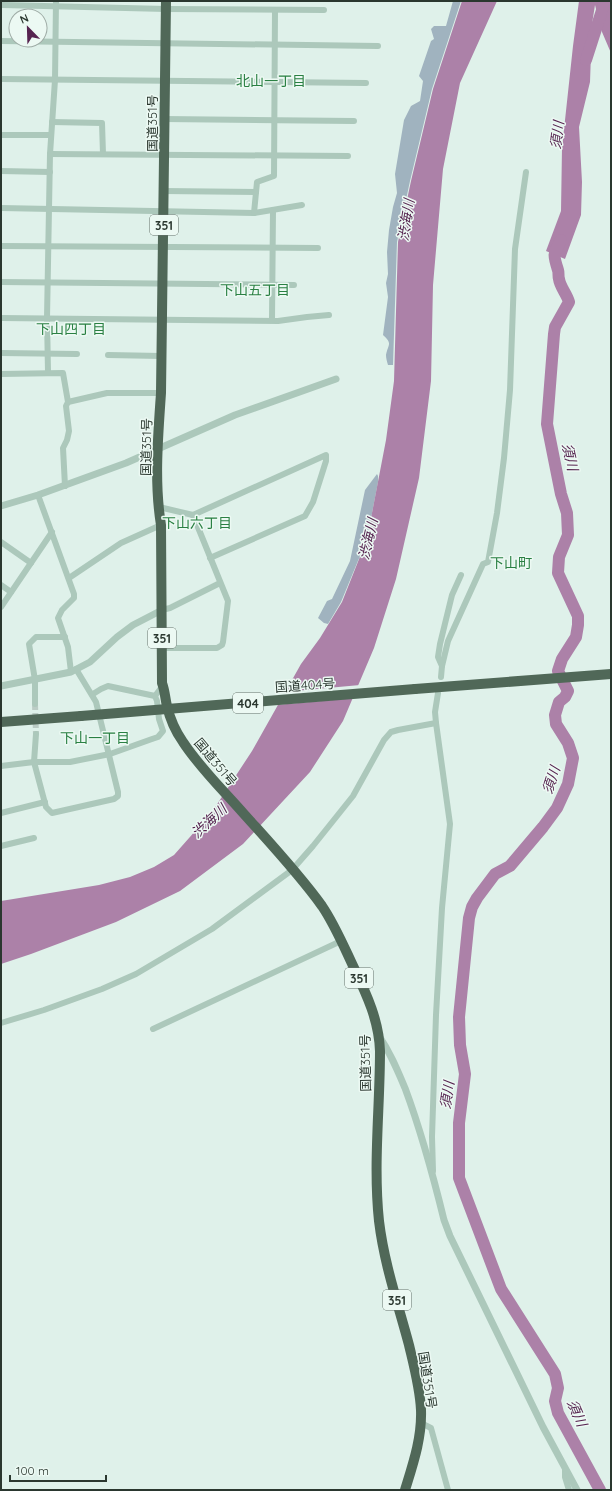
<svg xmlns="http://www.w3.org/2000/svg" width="612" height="1491" viewBox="0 0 612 1491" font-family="Quicksand,'Noto Sans JP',sans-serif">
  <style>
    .green { fill: #a0b3bf }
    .water { fill: #ac81a8 }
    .pier { fill: #dff1ea }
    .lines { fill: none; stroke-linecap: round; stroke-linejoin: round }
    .river { stroke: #ac81a8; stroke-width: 12 }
    .minor-tunnel { stroke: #bbccc5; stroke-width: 6; stroke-dasharray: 6 3; stroke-linecap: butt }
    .minor { stroke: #acc8bb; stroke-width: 6 }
    .tertiary { stroke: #acc8bb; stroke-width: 7 }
    .trunk { stroke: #506858; stroke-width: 10 }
    .trunk-bridge { stroke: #506858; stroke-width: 10 }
    .labels { text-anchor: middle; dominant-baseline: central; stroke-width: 3; stroke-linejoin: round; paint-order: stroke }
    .shield { fill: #ecf9f3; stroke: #64716a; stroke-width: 1 }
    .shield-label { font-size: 12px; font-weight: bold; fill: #2a372f }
    .street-label { font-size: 13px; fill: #2a372f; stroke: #ecf9f3 }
    .neighbourhood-label { font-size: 14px; fill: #2a8043; stroke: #ecf9f3 }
    .water-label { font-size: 14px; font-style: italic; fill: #55234f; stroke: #ecf9f3 }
  </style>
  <rect width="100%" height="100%" fill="#dff1ea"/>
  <g class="green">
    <path d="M453 1H461L432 89 410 181 397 242 393 365H388C387 362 386 358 386 355 388 344 393 344 383 335L388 297 386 283 388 274 387 252 389 230 393 207 397 193 395 174 404 120 411 106 420 101 423 81 419 76 431 41 434 39 431 29 434 26H446Z"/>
    <path d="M377 474 378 476V482L367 539 341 602 328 624 324 623 318 618 327 601 332 599 350 561 365 490Z"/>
  </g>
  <g class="water">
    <path d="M462 1H497L460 83 443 169 433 285 431 381 419 478 396 579 374 648 343 721 310 772 243 844 180 891 116 922 31 954 1 964V901L99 885 130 877 154 867 174 855 212 812 252 751 301 664 320 638 342 602 367 539 386 440 394 381 398 242 411 181 433 89Z"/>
    <path d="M579 1H611V53L602 32 595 5 592 24 590 82 579 127 582 182 581 215 565 259 546 251 561 211 562 148 573 46Z"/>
  </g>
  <path class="pier" d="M360 685 355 698 276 705 284 692Z"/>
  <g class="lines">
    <g class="river">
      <path d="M586 60 605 1"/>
      <path d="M561 240C553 255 553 254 558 270 559 273 558 276 559 279 560 287 567 294 569 302L555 327 554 334 547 424 561 494 567 513 568 535 559 557 558 573 578 616V625L576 637 562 659 558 671 568 691 565 697 559 702 555 715 556 724 568 743 573 758 568 784 557 808 543 827 510 866 495 874 477 898 472 907 469 918 459 1017 460 1045 465 1074 459 1123V1178L501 1289 555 1374 558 1388 555 1401 558 1413 600 1490"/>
    </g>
    <path class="minor-tunnel" d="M35 704 36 734"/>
    <g class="minor">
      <path d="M3 5 166 9 324 10"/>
      <path d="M1 41 378 46"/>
      <path d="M1 79 366 83"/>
      <path d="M164 119 354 121"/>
      <path d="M52 122 102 123 103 154"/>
      <path d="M1 135H51"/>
      <path d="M50 154 348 156"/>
      <path d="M1 171 50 172"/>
      <path d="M164 191 256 192"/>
      <path d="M1 208 254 213 302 205"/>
      <path d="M254 213 257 182 274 176 275 10"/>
      <path d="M1 246 318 248"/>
      <path d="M1 282 294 285"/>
      <path d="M1 318 278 321 307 317 329 315"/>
      <path d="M272 320 273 210"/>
      <path d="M1 353 77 354"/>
      <path d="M108 355 161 356"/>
      <path d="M48 372 47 318 50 154 55 80 56 1"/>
      <path d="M1 374 63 373 68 402 66 406 69 431 67 440 63 448 65 486"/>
      <path d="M68 402 107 393H161"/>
      <path d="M38 495 74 594V598L62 610 58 618 68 647 71 672"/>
      <path d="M159 507 193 515 326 455V461L313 502 305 516 210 558"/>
      <path d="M1 542 31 563"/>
      <path d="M69 578 121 543 161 525"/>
      <path d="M1 585 11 592"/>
      <path d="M1 607 52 532"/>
      <path d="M162 610 170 608 220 583"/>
      <path d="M162 648H217L222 645 223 642 228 601 193 515"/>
      <path d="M442 666 448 641 483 564 488 562 497 513 504 458 510 390 515 249 526 172"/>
      <path d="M441 677 442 666 438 657 440 644 452 595 461 575"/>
      <path d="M93 694 101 689 108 686 155 696"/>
      <path d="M35 704V680L29 644 36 637H65"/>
      <path d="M36 734 34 762 46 807 52 813 114 799 118 796V792L96 702 76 669"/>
      <path d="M1 766 34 762H70L110 754 152 739 158 737 163 731 159 719 157 701 155 696 161 688 162 683"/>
      <path d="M1 813 45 802"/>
      <path d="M1 846 34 838"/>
      <path d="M1 1023 44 1010 102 989 136 974 212 929 292 870 313 846 353 796 384 740 391 732 398 730 436 723"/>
      <path d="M153 1029 341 941"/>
      <path d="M433 1171 432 1137 436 1015 442 908 450 824 436 723 435 712 438 693"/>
      <path d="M421 1423 431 1428 448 1490"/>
      <path d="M565 1468V1477L569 1490"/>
    </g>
    <g class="tertiary">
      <path d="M1 506 38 495 126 463 235 415 336 379"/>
      <path d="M1 686 71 672 90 662 117 637 133 625 162 610"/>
      <path d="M379 1036C390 1052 397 1069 405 1088 421 1131 433 1175 444 1220L450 1236 543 1427 577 1490"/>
    </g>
    <g class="trunk">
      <path d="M166 1 161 393C158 437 154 482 161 525L162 683C165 691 165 698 167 706 170 719 176 732 183 742 200 768 223 790 244 814 270 843 299 874 322 906 335 925 344 947 354 968 367 995 379 1021 380 1051 380 1108 373 1164 379 1221 384 1263 398 1304 409 1345 414 1366 420 1388 421 1410 422 1438 413 1464 405 1490"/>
      <path d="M415 689 611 674"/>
      <path d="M1 722 81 716"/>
    </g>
    <path class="trunk-bridge" d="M81 716 415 689"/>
  </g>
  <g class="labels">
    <g class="shield">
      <rect x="150" y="215" width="28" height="20" rx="3"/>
      <rect x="148" y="628" width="28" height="20" rx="3"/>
      <rect x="233" y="693" width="30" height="20" rx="3"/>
      <rect x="345" y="968" width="28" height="20" rx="3"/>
      <rect x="383" y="1290" width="28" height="20" rx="3"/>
    </g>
    <g class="shield-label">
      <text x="164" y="225">351</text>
      <text x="162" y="638">351</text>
      <text x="248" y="703">404</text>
      <text x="359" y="978">351</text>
      <text x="397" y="1300">351</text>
    </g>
    <g class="street-label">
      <text transform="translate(152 123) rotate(-90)">国道351号</text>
      <text transform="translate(146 447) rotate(-89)">国道351号</text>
      <text transform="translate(305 685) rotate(-4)">国道404号</text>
      <text transform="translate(216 762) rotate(50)">国道351号</text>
      <text transform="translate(365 1063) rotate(-91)">国道351号</text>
      <text transform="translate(428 1380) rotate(81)">国道351号</text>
    </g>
    <g class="neighbourhood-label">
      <text x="271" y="81">北山一丁目</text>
      <text x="255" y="290">下山五丁目</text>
      <text x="71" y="329">下山四丁目</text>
      <text x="197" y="523">下山六丁目</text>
      <text x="511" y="563">下山町</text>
      <text x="95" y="738">下山一丁目</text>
    </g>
    <g class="water-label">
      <text transform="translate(557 135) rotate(-83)">須川</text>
      <text transform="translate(406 220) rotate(-81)">渋海川</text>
      <text transform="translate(570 457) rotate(77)">須川</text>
      <text transform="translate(368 539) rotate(-77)">渋海川</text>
      <text transform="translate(551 780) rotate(-72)">須川</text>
      <text transform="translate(209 821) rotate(-43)">渋海川</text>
      <text transform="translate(447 1095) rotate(-82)">須川</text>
      <text transform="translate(577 1413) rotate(66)">須川</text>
    </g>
  </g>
  <rect width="612" height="1491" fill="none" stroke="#2a372f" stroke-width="4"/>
  <g transform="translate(28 28) rotate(337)"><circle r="19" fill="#ecf9f3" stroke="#9eaba5"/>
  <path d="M0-3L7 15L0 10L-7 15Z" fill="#55234f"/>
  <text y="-6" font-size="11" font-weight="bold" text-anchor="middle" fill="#2a372f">N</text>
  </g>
  <path d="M10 1475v6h96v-6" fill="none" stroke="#2a372f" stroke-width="2"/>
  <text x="16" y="1475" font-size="12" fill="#2a372f" stroke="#ecf9f3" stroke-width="3" paint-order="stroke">100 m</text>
</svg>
